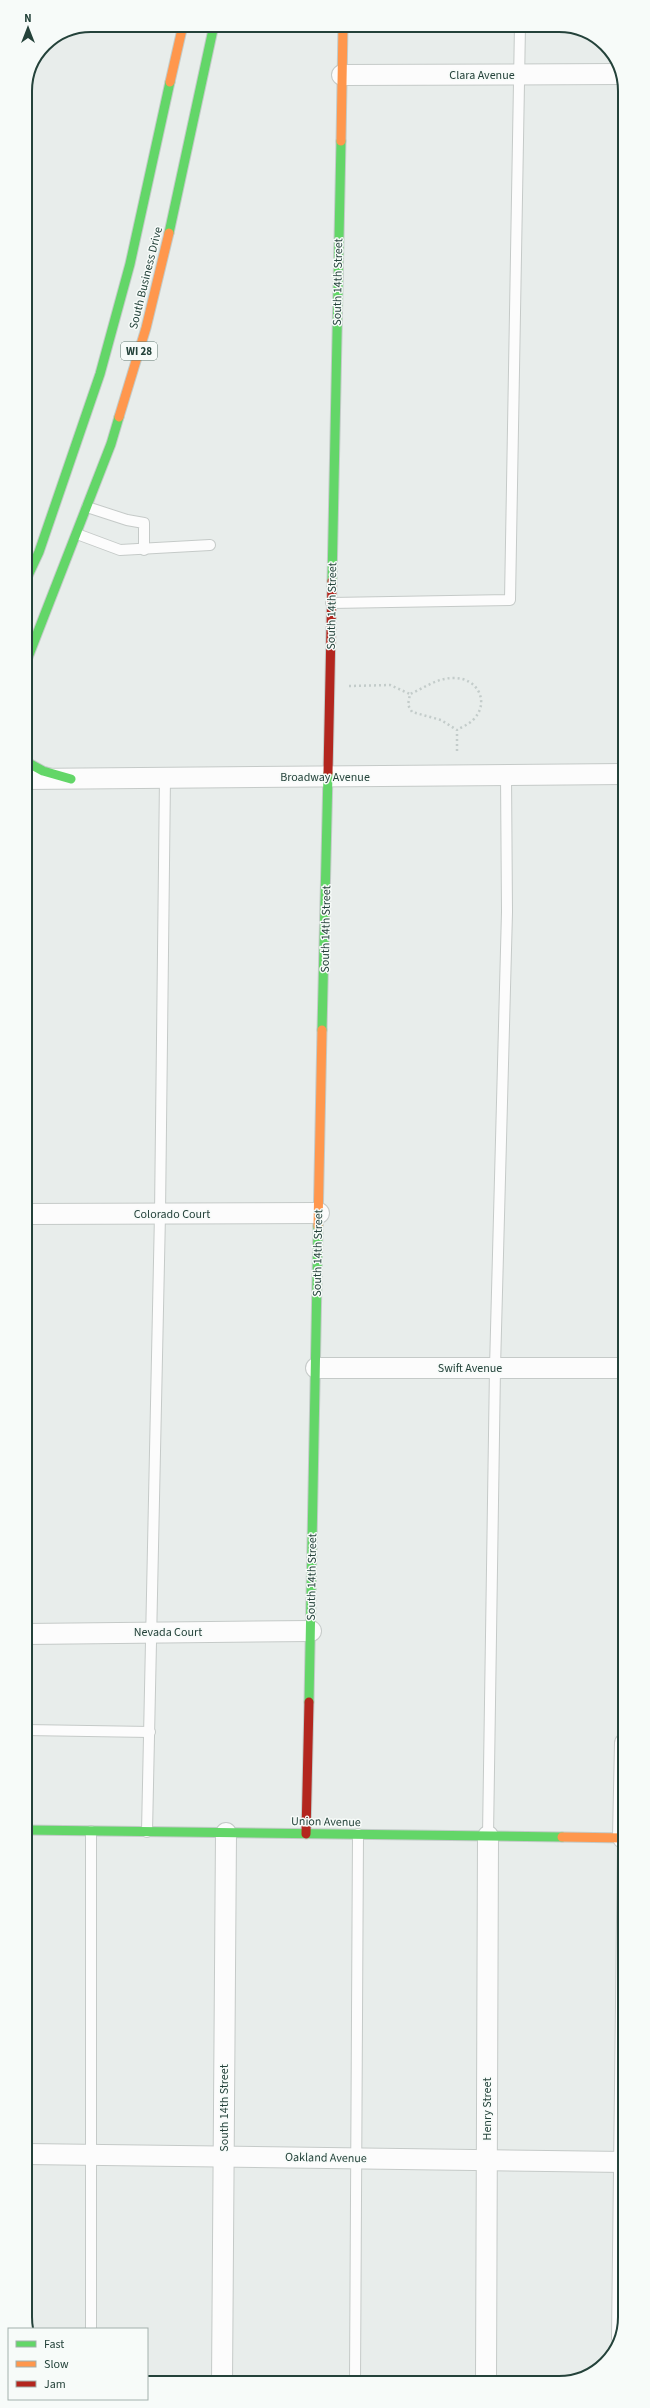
<svg xmlns="http://www.w3.org/2000/svg" width="650" height="2408" viewBox="0 0 650 2408" font-family="'Source Sans 3',sans-serif">
  <style>
    .lines { fill: none; stroke-linecap: round; stroke-linejoin: round }
    .lane-casing { stroke: #c5cac8; stroke-width: 12 }
    .street-casing { stroke: #c5cac8; stroke-width: 22 }
    .fast-casing { stroke: #c3cbc8; stroke-width: 11 }
    .slow-casing { stroke: #c3cbc8; stroke-width: 11 }
    .jam-casing { stroke: #c3cbc8; stroke-width: 11 }
    .path { stroke: #c3ccca; stroke-width: 2.5; stroke-dasharray: 2 3; stroke-linecap: butt }
    .lane { stroke: #fcfcfc; stroke-width: 10 }
    .street { stroke: #fcfcfc; stroke-width: 20 }
    .fast { stroke: #63d668; stroke-width: 9 }
    .slow { stroke: #ff974d; stroke-width: 9 }
    .jam { stroke: #b3261e; stroke-width: 9 }
    .labels { text-anchor: middle; dominant-baseline: central; stroke-width: 3; stroke-linejoin: round; paint-order: stroke }
    .shield { fill: #f7fbf9; stroke: #637a73; stroke-width: 1 }
    .shield-label { font-size: 11px; font-weight: bold; fill: #24423a }
    .street-label { font-size: 12px; fill: #24423a; stroke: #f7fbf9 }
    .rim { fill: none; stroke: #24423a; stroke-width: 2 }
  </style>
  <rect width="100%" height="100%" fill="#e8edeb"/>
  <g class="lines">
    <defs>
      <g id="lane">
        <path d="M87 507 127 520 144 523V550"/>
        <path d="M77 534 120 550 210 545"/>
        <path d="M331 603 510 600 520 25"/>
        <path d="M26 1730 150 1732"/>
        <path d="M91 1831V2329"/>
        <path d="M147 1832 160 1214 165 777"/>
        <path d="M488 1836 495 1368 507 912 506 775"/>
        <path d="M617 2338 623 1838"/>
        <path d="M355 2382 358 1834"/>
      </g>
      <g id="street">
        <path d="M342 75 622 74"/>
        <path d="M25 779 624 774"/>
        <path d="M26 1214 319 1213"/>
        <path d="M316 1368H624"/>
        <path d="M26 1634 311 1631"/>
        <path d="M623 1838 625 1743"/>
        <path d="M26 2154 625 2162"/>
        <path d="M486 2382 488 1836"/>
        <path d="M222 2383 226 1833"/>
      </g>
      <g id="fast">
        <path d="M169 233 214 25"/>
        <path d="M332 581 341 141"/>
        <path d="M25 582 39 552 100 374 130 264 170 82"/>
        <path d="M25 665 111 444 119 417"/>
        <path d="M25 761 43 771 71 779"/>
        <path d="M322 1030 328 773"/>
        <path d="M309 1702 318 1226"/>
        <path d="M26 1830 562 1837"/>
      </g>
      <g id="slow">
        <path d="M170 82 183 25"/>
        <path d="M341 141 343 25"/>
        <path d="M119 417 146 328 169 233"/>
        <path d="M318 1226 322 1030"/>
        <path d="M562 1837 625 1838"/>
      </g>
      <g id="jam">
        <path d="M328 773 332 581"/>
        <path d="M306 1834 309 1702"/>
      </g>
    </defs>
    <use href="#lane" class="lane-casing"/>
    <use href="#street" class="street-casing"/>
    <use href="#fast" class="fast-casing"/>
    <use href="#slow" class="slow-casing"/>
    <use href="#jam" class="jam-casing"/>
    <g class="path">
      <path d="M349 686 390 685 410 694"/>
      <path d="M457 751V730L441 720 412 712 408 705 410 694C424 688 437 678 453 678 477 677 491 702 473 720 469 724 462 727 457 730"/>
    </g>
    <use href="#lane" class="lane"/>
    <use href="#street" class="street"/>
    <use href="#fast" class="fast"/>
    <use href="#slow" class="slow"/>
    <use href="#jam" class="jam"/>
  </g>
  <g class="labels">
    <rect class="shield" x="121" y="342" width="36" height="18" rx="3"/>
    <g class="shield-label">
      <text x="139" y="351">WI 28</text>
    </g>
    <g class="street-label">
      <text x="482" y="75">Clara Avenue</text>
      <text transform="translate(146 278) rotate(-76)">South Business Drive</text>
      <text transform="translate(338 282) rotate(-89)">South 14th Street</text>
      <text transform="translate(332 606) rotate(-89)">South 14th Street</text>
      <text x="325" y="777">Broadway Avenue</text>
      <text transform="translate(326 929) rotate(-89)">South 14th Street</text>
      <text x="172" y="1214">Colorado Court</text>
      <text transform="translate(318 1253) rotate(-89)">South 14th Street</text>
      <text x="470" y="1368">Swift Avenue</text>
      <text transform="translate(312 1577) rotate(-89)">South 14th Street</text>
      <text x="168" y="1632">Nevada Court</text>
      <text transform="translate(326 1822) rotate(1)">Union Avenue</text>
      <text transform="translate(224 2108) rotate(-90)">South 14th Street</text>
      <text transform="translate(487 2109) rotate(-90)">Henry Street</text>
      <text transform="translate(326 2158) rotate(1)">Oakland Avenue</text>
    </g>
  </g>
  <path d="M0 0H650V2408H0ZM91 32H559A59 59 0 0 1 618 91V2317A59 59 0 0 1 559 2376H91A59 59 0 0 1 32 2317V91A59 59 0 0 1 91 32Z" fill="#f7fbf9" fill-rule="evenodd"/>
  <path class="rim" d="M91 32H559A59 59 0 0 1 618 91V2317A59 59 0 0 1 559 2376H91A59 59 0 0 1 32 2317V91A59 59 0 0 1 91 32Z"/>
  <rect x="8" y="2328" width="140" height="72" fill="#f7fbf9" stroke="#a3b1ad"/>
  <rect x="16" y="2341" width="20" height="6" fill="#63d668" stroke="#a3b1ad"/>
  <text x="44" y="2348" font-size="12" fill="#24423a">Fast</text>
  <rect x="16" y="2361" width="20" height="6" fill="#ff974d" stroke="#a3b1ad"/>
  <text x="44" y="2368" font-size="12" fill="#24423a">Slow</text>
  <rect x="16" y="2381" width="20" height="6" fill="#b3261e" stroke="#a3b1ad"/>
  <text x="44" y="2388" font-size="12" fill="#24423a">Jam</text>
  <g transform="translate(28 28)" stroke="#f7fbf9" stroke-width="3" paint-order="stroke">
  <path d="M0-3L7 15L0 10L-7 15Z" fill="#24423a"/>
  <text y="-6" font-size="11" font-weight="bold" text-anchor="middle" fill="#24423a">N</text>
  </g>
</svg>
